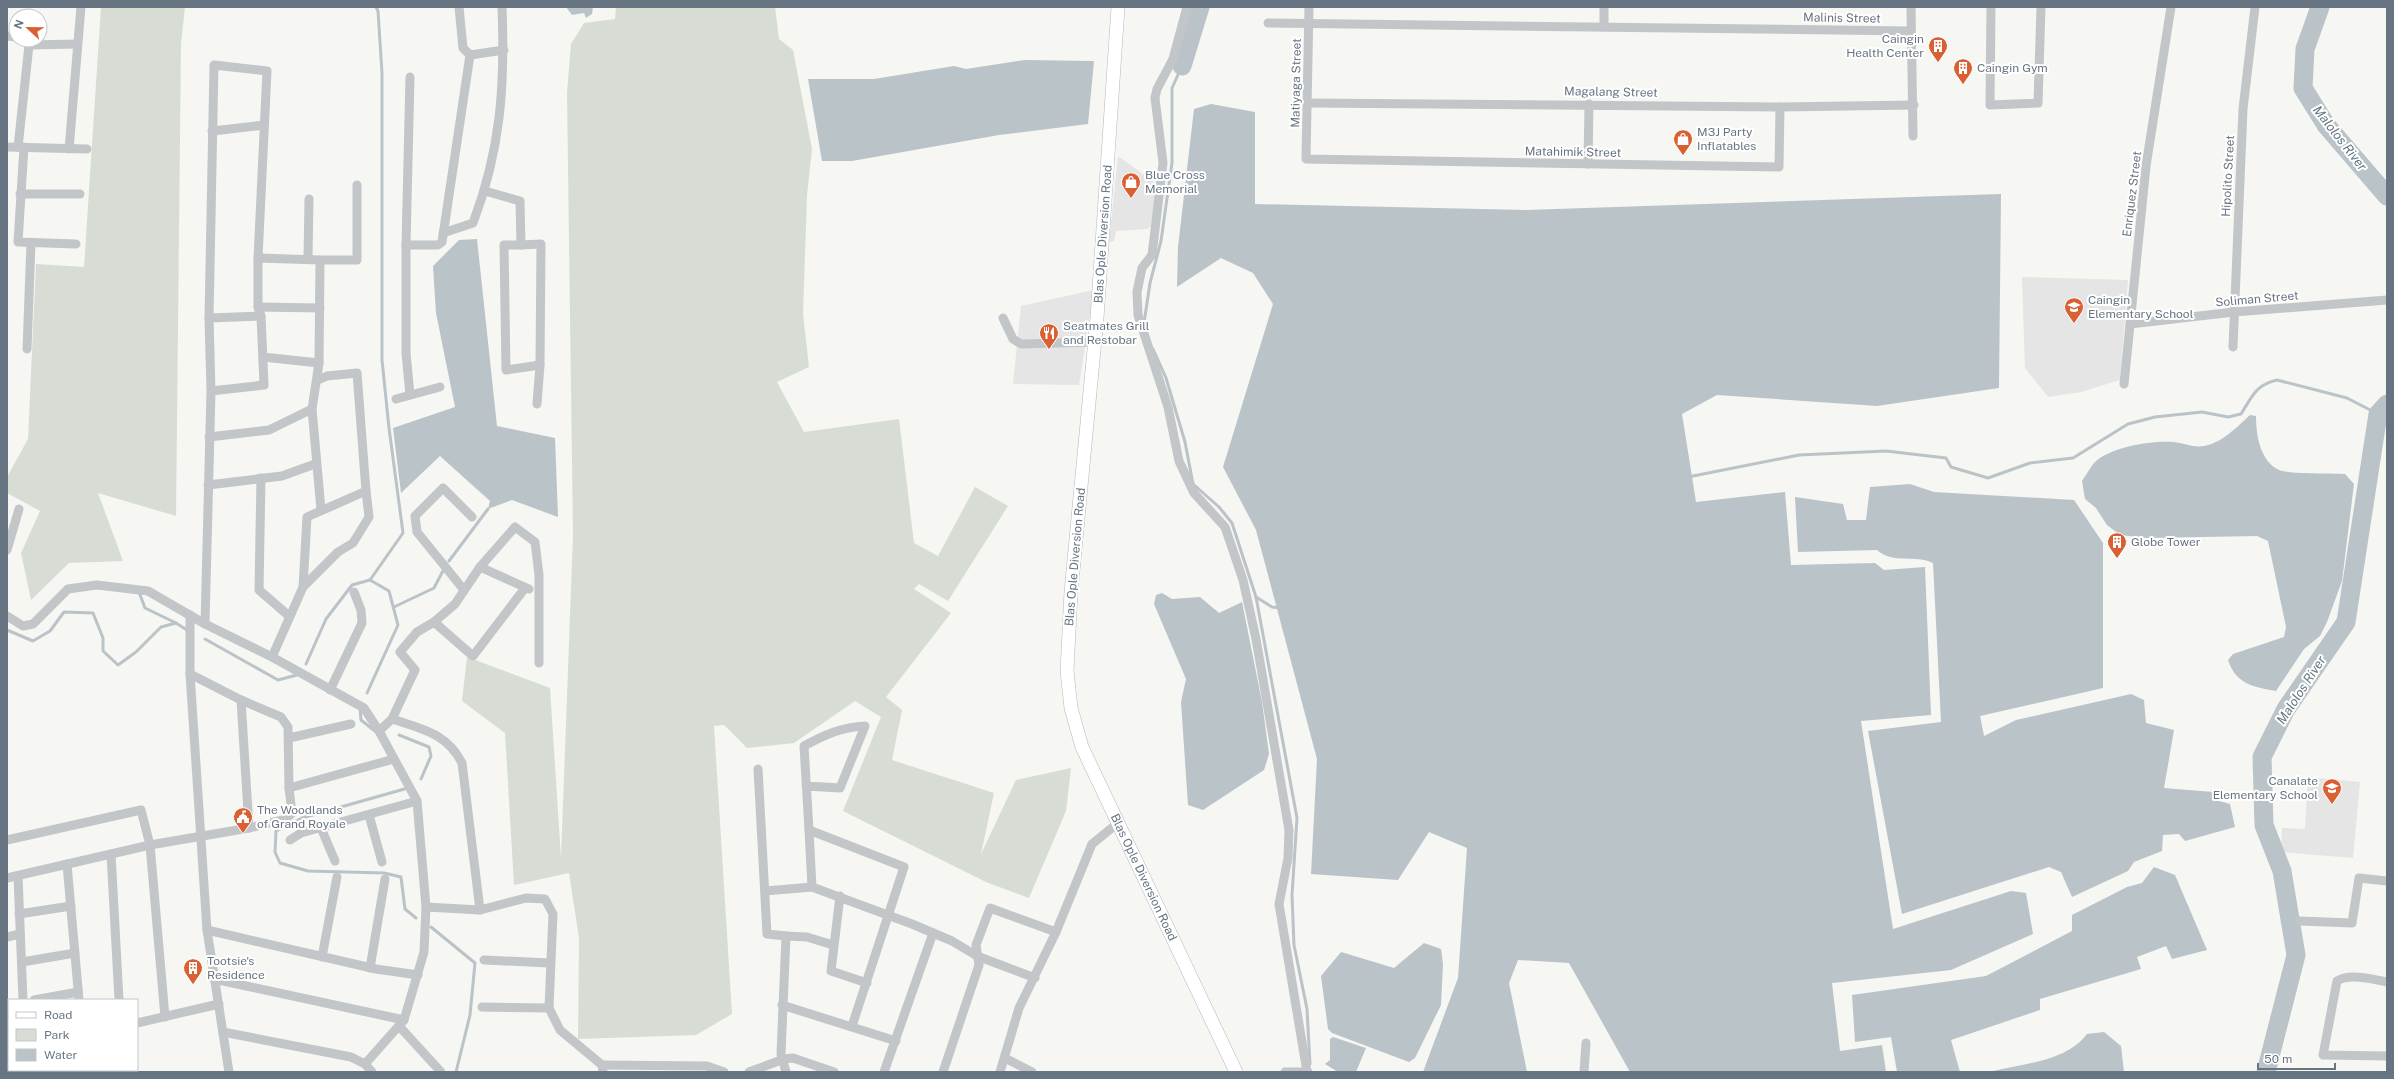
<svg xmlns="http://www.w3.org/2000/svg" width="2394" height="1079" viewBox="0 0 2394 1079" font-family="'Public Sans',sans-serif">
  <style>
    .built { fill: #e4e5e4 }
    .green { fill: #d7ddd4 }
    .water { fill: #bac3c8 }
    .lines { fill: none; stroke-linecap: round; stroke-linejoin: round }
    .stream { stroke: #bac3c8; stroke-width: 3 }
    .river { stroke: #bac3c8; stroke-width: 19 }
    .secondary-casing { stroke: #b5b9bd; stroke-width: 14 }
    .street { stroke: #c2c6c9; stroke-width: 9 }
    .secondary { stroke: #fff; stroke-width: 13 }
    .labels { text-anchor: middle; dominant-baseline: central; stroke-width: 4; stroke-linejoin: round; paint-order: stroke }
    .street-label { font-size: 12px; fill: #677582; stroke: #fff }
    .poi-label { font-size: 12px; fill: #677582; stroke: #fff; text-anchor: start }
    .water-label { font-size: 13px; font-style: italic; fill: #63767f; stroke: #fff }
  </style>
  <rect width="100%" height="100%" fill="#f6f6f3"/>
  <g class="built">
    <path d="M1118 156 1157 184 1151 226 1147 229 1116 231 1114 241 1109 242Z"/>
    <path d="M2022 277 2128 280 2120 380 2081 392 2048 397 2025 368Z"/>
    <path d="M1094 290 1079 385 1013 384 1021 306Z"/>
    <path d="M2308 777 2360 782 2353 858 2281 852 2282 828 2305 829Z"/>
  </g>
  <g class="green">
    <path d="M101 7H185L181 43 176 516 98 493 123 561 69 563 31 600 21 553 40 511 7 493V477L28 439 36 264 84 267Z"/>
    <path d="M616 7H775L779 39 793 50 812 149 807 195 803 314 809 367 777 382 804 432 899 419 914 543 938 556 975 487 1008 506 948 601 919 584 914 589 951 613 886 697 902 710 892 760 994 793 981 854 1016 780 1071 768 1066 811 1029 898 986 882 843 811 881 717 855 701 794 743 747 748 724 725 714 726 732 1014 696 1035 578 1039 579 938 569 873 514 885 505 733 462 701 467 657 550 688 561 858 573 535 567 93 571 44 584 23 615 19Z"/>
  </g>
  <g class="water">
    <path d="M566 7H593L592 14 586 18 584 13 572 15Z"/>
    <path d="M1025 60 1094 61 1088 124 999 135 852 161H822L808 79H874L954 66 966 69Z"/>
    <path d="M1211 104 1255 112V204L1526 210 2001 194 1999 388 1877 406 1717 395 1682 414 1696 502 1785 492 1791 565 1875 563 1884 570 1925 567 1931 715 1861 721 1893 929 2011 891 2026 893 2033 934 1951 970 1832 983 1840 1051 1882 1045 1886 1072H1630L1569 963 1518 960 1509 983 1527 1072H1423L1458 978 1467 848 1429 832 1398 880 1311 874 1317 759 1256 530 1223 467 1273 304 1253 273 1221 258 1177 287 1178 247 1194 109Z"/>
    <path d="M477 239 497 426 555 438 558 517 512 500 488 509 490 501 440 456 401 493 393 428 455 407 436 313 433 266 459 240Z"/>
    <path d="M2250 415 2256 416C2256 435 2260 461 2279 470 2287 474 2333 473 2345 474L2354 484 2342 581 2327 622 2320 636 2304 649 2276 691C2253 687 2236 684 2228 660L2233 654 2284 637 2286 627 2268 541 2257 536 2146 538 2120 535 2107 525 2096 508 2085 499 2082 481C2086 475 2090 468 2094 463 2109 447 2153 440 2174 442 2183 443 2195 448 2204 446 2222 443 2237 427 2250 415Z"/>
    <path d="M1910 484 1934 492 2074 500 2103 543V688L1980 716 1984 736 2016 720 2131 694 2144 700 2146 723 2174 730 2164 788 2213 792 2219 801 2230 804 2235 827 2185 841 2179 834 2163 835 2162 851 2134 862 2128 871 2072 897 2061 872 2049 867 1902 914 1868 731 1941 722 1933 563C1915 554 1894 565 1877 550L1798 552 1795 497 1843 504 1847 520H1866L1870 487Z"/>
    <path d="M1162 593 1172 599 1200 597 1219 613 1242 602 1262 702 1269 754 1264 770 1203 810 1188 805 1181 702 1186 679 1154 604 1156 595Z"/>
    <path d="M2154 867 2175 875 2207 950 2172 959 2166 946 2137 957 2141 969 2040 999V1010L1951 1040 1960 1072H1897L1891 1037 1855 1042 1852 995 1986 976 2072 931V915L2127 887 2142 883Z"/>
    <path d="M1424 943 1441 949 1443 964 1441 1005 1415 1058 1409 1062 1332 1033 1328 1029 1321 976 1341 952 1394 968Z"/>
    <path d="M2104 1032 2121 1046 2124 1072H1989C2021 1064 2066 1062 2087 1034Z"/>
    <path d="M1333 1037 1366 1048 1356 1072H1338L1325 1064 1330 1060V1039Z"/>
  </g>
  <g class="lines">
    <g class="stream">
      <path d="M1144 323 1150 283 1161 241 1172 163V88L1182 66"/>
      <path d="M1153 349 1166 378 1185 442 1193 484 1219 507 1232 523 1256 597 1297 818 1292 895 1294 945 1307 1009 1310 1064"/>
      <path d="M1688 477 1799 455 1886 451 1946 458 1951 467 1988 478 2030 463 2073 458 2128 424 2155 417 2202 412 2228 417 2241 414C2252 397 2255 385 2277 380L2347 398 2378 414"/>
      <path d="M449 561 488 509"/>
      <path d="M370 580 403 533 389 428 382 360V73L378 11 376 7"/>
      <path d="M139 592 145 608 176 623"/>
      <path d="M1256 597 1272 607 1281 608"/>
      <path d="M394 607 434 588 445 567"/>
      <path d="M7 630 33 641 50 631 64 612 93 613 103 638V651L118 665 136 652 161 627 176 623 187 630"/>
      <path d="M205 639 278 680 297 675"/>
      <path d="M306 664 326 619 352 585 370 580 389 591 398 625 367 693"/>
      <path d="M360 708 361 720 375 731"/>
      <path d="M399 735 429 747 431 756 421 779"/>
      <path d="M408 788 302 818 276 831 275 852 280 863 308 871 384 873 401 877 405 909 416 918"/>
      <path d="M431 927 475 963 470 1015 456 1072"/>
    </g>
    <g class="river">
      <path d="M2320 7 2305 49 2303 88 2326 125 2387 196"/>
      <path d="M1182 66 1200 7"/>
      <path d="M2266 1072 2296 955 2282 871 2264 825 2262 757 2286 709 2346 622 2378 414 2387 404"/>
    </g>
    <defs>
      <g id="secondary">
        <path id="s1" d="M1118 7 1097 318 1071 592 1067 671 1071 708 1082 747 1236 1072"/>
      </g>
    </defs>
    <use href="#secondary" class="secondary-casing"/>
    <g class="street">
      <path d="M459 7 463 48 470 55 504 50"/>
      <path d="M1187 7 1173 59 1157 89 1155 98 1163 163 1152 255 1142 268 1137 292 1138 315 1168 407 1179 461 1194 493 1225 527 1243 580 1256 639 1289 830 1288 858 1279 904 1307 1072"/>
      <path d="M1309 7 1306 159 1779 167 1780 107"/>
      <path d="M1604 7V27"/>
      <path d="M1911 7 1913 136"/>
      <path d="M1991 7 1990 105 2038 103 2041 7"/>
      <path d="M1268 23 1911 31"/>
      <path d="M7 36 16 37"/>
      <path d="M29 45 77 44"/>
      <path d="M410 77 406 245H438L442 242 470 55"/>
      <path d="M1307 103 1780 107 1914 105"/>
      <path d="M212 131 264 125"/>
      <path d="M7 147 87 149"/>
      <path d="M18 147 29 45 22 40"/>
      <path d="M24 147 18 242 76 244"/>
      <path d="M69 149 81 7"/>
      <path d="M1588 164 1589 104"/>
      <path d="M485 191 520 201 521 245 541 244 540 365 537 404"/>
      <path d="M20 194H80"/>
      <path d="M443 233 473 223C501 149 505 86 502 7"/>
      <path d="M406 245V353L410 395"/>
      <path d="M521 245H504L506 370 540 365"/>
      <path d="M258 258 320 260 319 363 312 409 321 510"/>
      <path d="M308 259 309 199"/>
      <path d="M320 260H357V185"/>
      <path d="M258 307 320 308"/>
      <path d="M209 318 261 316"/>
      <path d="M1003 318 1013 339 1021 344 1094 342"/>
      <path d="M2130 324 2234 312 2387 300"/>
      <path d="M2233 347 2243 109 2255 7"/>
      <path d="M27 349 31 243"/>
      <path d="M263 357 319 363"/>
      <path d="M2124 384 2146 166 2171 7"/>
      <path d="M396 399 440 387"/>
      <path d="M209 437 269 430 312 409"/>
      <path d="M261 478 259 590 289 616"/>
      <path d="M208 485 282 476 315 464"/>
      <path d="M7 550 19 509"/>
      <path d="M480 567 529 589"/>
      <path d="M303 587 338 552 353 543 369 517 366 491"/>
      <path d="M464 590 417 532 415 516 443 488 472 517"/>
      <path d="M190 615V674L207 930 229 1072"/>
      <path d="M7 616 23 626 33 624 68 589 97 585 148 591 205 624 211 391 209 318 214 65 267 71 258 258V307L261 316 264 385 211 391"/>
      <path d="M434 622 473 656 525 588"/>
      <path d="M205 624 272 657 364 708 379 731 417 801 426 907 424 952 404 1020 365 1064"/>
      <path d="M272 657 303 587 307 517 366 491 357 373 327 376 318 380"/>
      <path d="M330 690 362 623 361 610 354 592"/>
      <path d="M241 700 281 717 288 727 289 788 292 813 286 819 249 828"/>
      <path d="M392 719 415 670 400 652 417 632 434 622 455 604 480 567 515 527 535 542 539 575V663"/>
      <path d="M379 731 392 719C422 729 447 733 462 763L480 910"/>
      <path d="M289 738 351 724"/>
      <path d="M758 769 767 934 786 936 781 1054 786 1072"/>
      <path d="M806 786 840 788 865 726C842 727 824 735 804 746L809 830 904 867 852 1026"/>
      <path d="M289 788 394 759"/>
      <path d="M369 815 382 862"/>
      <path d="M321 828 335 861"/>
      <path d="M809 830 812 887"/>
      <path d="M7 840 141 810 150 845 165 1017"/>
      <path d="M290 840 301 833 417 801"/>
      <path d="M111 854 119 1000"/>
      <path d="M67 864 79 1000"/>
      <path d="M18 876 23 1000"/>
      <path d="M7 878 150 845 249 828 241 700 190 674"/>
      <path d="M765 891 812 887 912 924 952 941 977 956 1035 978"/>
      <path d="M840 896 831 971 867 983"/>
      <path d="M426 907 480 910 526 898 545 899 553 914 549 1008 560 1030 602 1065 603 1072"/>
      <path d="M19 914 71 906"/>
      <path d="M2299 921 2352 923 2359 878 2387 881"/>
      <path d="M207 930 376 969 418 975"/>
      <path d="M786 936 807 937 833 945"/>
      <path d="M7 937 20 934"/>
      <path d="M322 957 337 877"/>
      <path d="M484 960 549 963"/>
      <path d="M22 962 75 953"/>
      <path d="M370 968 385 879"/>
      <path d="M214 979 404 1020"/>
      <path d="M2387 982C2373 979 2349 973 2337 981L2323 1055 2387 1056"/>
      <path d="M34 1000 78 992"/>
      <path d="M7 1005H9"/>
      <path d="M782 1005 896 1041"/>
      <path d="M482 1007 549 1008"/>
      <path d="M137 1023 219 1004"/>
      <path d="M399 1026 441 1072"/>
      <path d="M223 1032 351 1057 365 1064 372 1072"/>
      <path d="M7 1048 9 1047"/>
      <path d="M1005 1058 1032 1072"/>
      <path d="M602 1065 707 1066 724 1072"/>
      <path d="M24 1070V1072"/>
      <path d="M81 1072V1070"/>
      <path d="M749 1072 784 1059 793 1058 834 1072"/>
      <path d="M884 1072 933 933"/>
      <path d="M943 1072 979 965 976 945 990 908 1056 932"/>
      <path d="M1000 1072 1019 1008 1056 932 1092 844 1118 823"/>
      <path d="M1285 1072H1308"/>
      <path d="M1584 1072 1586 1043"/>
    </g>
    <use href="#secondary" class="secondary"/>
  </g>
  <defs>
    <symbol id="building-pin" viewBox="-11 -11 22 30"><path d="M0 17L-7.5 6A9.5 9.5 0 1 1 7.5 6Z" fill="#d86032" stroke="#fff"/><path d="M-4-6H4V6H1V3H-1V6H-4ZM-2.5-4.3h1.7v1.8h-1.7ZM.8-4.3h1.7v1.8H.8ZM-2.5-1h1.7V.8h-1.7ZM.8-1h1.7V.8H.8Z" fill="#fff"/></symbol>
    <symbol id="shop-pin" viewBox="-11 -11 22 30"><path d="M0 17L-7.5 6A9.5 9.5 0 1 1 7.5 6Z" fill="#d86032" stroke="#fff"/><path d="M-5-2.5h2.3a2.7 3.5 0 0 1 5.4 0H5L5.5 6h-11ZM-1.5-2.5h3a1.5 2.3 0 0 0-3 0Z" fill="#fff"/></symbol>
    <symbol id="school-pin" viewBox="-11 -11 22 30"><path d="M0 17L-7.5 6A9.5 9.5 0 1 1 7.5 6Z" fill="#d86032" stroke="#fff"/><path d="M0-5L7-2L0 1L-7-2ZM-4 1L0 2.5L4 1V4Q0 6-4 4Z" fill="#fff"/></symbol>
    <symbol id="restaurant-pin" viewBox="-11 -11 22 30"><path d="M0 17L-7.5 6A9.5 9.5 0 1 1 7.5 6Z" fill="#d86032" stroke="#fff"/><path d="M-5-6h1v4h1v-4h1v4h1v-4h1v5L-1.5 .5V6h-2V.5L-5-1ZM5-6V6H3V1.5H1.5Q1.5-4 5-6Z" fill="#fff"/></symbol>
    <symbol id="civic-pin" viewBox="-11 -11 22 30"><path d="M0 17L-7.5 6A9.5 9.5 0 1 1 7.5 6Z" fill="#d86032" stroke="#fff"/><path d="M-.6-6.5H3V-4.5H.6V-3L4-1V1h2V6H-6V1h2V-1L-.6-3ZM-1.2 2.5V6h2.4V2.5Z" fill="#fff"/></symbol>
  </defs>
  <g fill-rule="evenodd">
    <use href="#building-pin" x="1927" y="35" width="22" height="30"/>
    <use href="#building-pin" x="1952" y="57" width="22" height="30"/>
    <use href="#shop-pin" x="1672" y="128" width="22" height="30"/>
    <use href="#shop-pin" x="1120" y="171" width="22" height="30"/>
    <use href="#school-pin" x="2063" y="296" width="22" height="30"/>
    <use href="#restaurant-pin" x="1038" y="322" width="22" height="30"/>
    <use href="#building-pin" x="2106" y="531" width="22" height="30"/>
    <use href="#school-pin" x="2321" y="777" width="22" height="30"/>
    <use href="#civic-pin" x="232" y="806" width="22" height="30"/>
    <use href="#building-pin" x="182" y="957" width="22" height="30"/>
  </g>
  <g class="labels">
    <g class="street-label">
      <text transform="translate(1842 18) rotate(1)">Malinis Street</text>
      <text transform="translate(1296 83) rotate(-89)">Matiyaga Street</text>
      <text transform="translate(1611 92) rotate(1)">Magalang Street</text>
      <text transform="translate(1573 152) rotate(1)">Matahimik Street</text>
      <text transform="translate(2228 176) rotate(-87)">Hipolito Street</text>
      <text transform="translate(2132 194) rotate(-83)">Enriquez Street</text>
      <text transform="translate(1103 234) rotate(-86)">Blas Ople Diversion Road</text>
      <text transform="translate(2257 299) rotate(-5)">Soliman Street</text>
      <text transform="translate(1075 557) rotate(-85)">Blas Ople Diversion Road</text>
      <text stroke="none"><textPath href="#s1" startOffset="888">Blas Ople Diversion Road</textPath></text>
    </g>
    <g class="poi-label">
      <text x="1924" y="39" text-anchor="end">Caingin<tspan x="1924" dy="14">Health Center</tspan></text>
      <text x="1977" y="68">Caingin Gym</text>
      <text x="1697" y="132">M3J Party<tspan x="1697" dy="14">Inflatables</tspan></text>
      <text x="1145" y="175">Blue Cross<tspan x="1145" dy="14">Memorial</tspan></text>
      <text x="2088" y="300">Caingin<tspan x="2088" dy="14">Elementary School</tspan></text>
      <text x="1063" y="326">Seatmates Grill<tspan x="1063" dy="14">and Restobar</tspan></text>
      <text x="2131" y="542">Globe Tower</text>
      <text x="2318" y="781" text-anchor="end">Canalate<tspan x="2318" dy="14">Elementary School</tspan></text>
      <text x="257" y="810">The Woodlands<tspan x="257" dy="14">of Grand Royale</tspan></text>
      <text x="207" y="961">Tootsie's<tspan x="207" dy="14">Residence</tspan></text>
    </g>
    <g class="water-label">
      <text transform="translate(2340 138) rotate(52)">Malolos River</text>
      <text transform="translate(2301 690) rotate(-57)">Malolos River</text>
    </g>
  </g>
  <rect width="2394" height="1079" fill="none" stroke="#677582" stroke-width="16"/>
  <rect x="8" y="999" width="130" height="72" fill="#ffffff" stroke="#c2c8cd"/>
  <rect x="16" y="1012" width="20" height="6" fill="#ffffff" stroke="#c2c8cd"/>
  <text x="44" y="1019" font-size="12" fill="#677582">Road</text>
  <rect x="16" y="1029" width="20" height="12" fill="#d7ddd4" stroke="#c2c8cd"/>
  <text x="44" y="1039" font-size="12" fill="#677582">Park</text>
  <rect x="16" y="1049" width="20" height="12" fill="#bac3c8" stroke="#c2c8cd"/>
  <text x="44" y="1059" font-size="12" fill="#677582">Water</text>
  <g transform="translate(28 28) rotate(292)"><circle r="19" fill="#ffffff" stroke="#c2c8cd"/>
  <path d="M0-3L7 15L0 10L-7 15Z" fill="#d86032"/>
  <text y="-6" font-size="11" font-weight="bold" text-anchor="middle" fill="#677582">N</text>
  </g>
  <path d="M2258 1063v6h77v-6" fill="none" stroke="#677582" stroke-width="2"/>
  <text x="2264" y="1063" font-size="12" fill="#677582" stroke="#ffffff" stroke-width="3" paint-order="stroke">50 m</text>
</svg>
